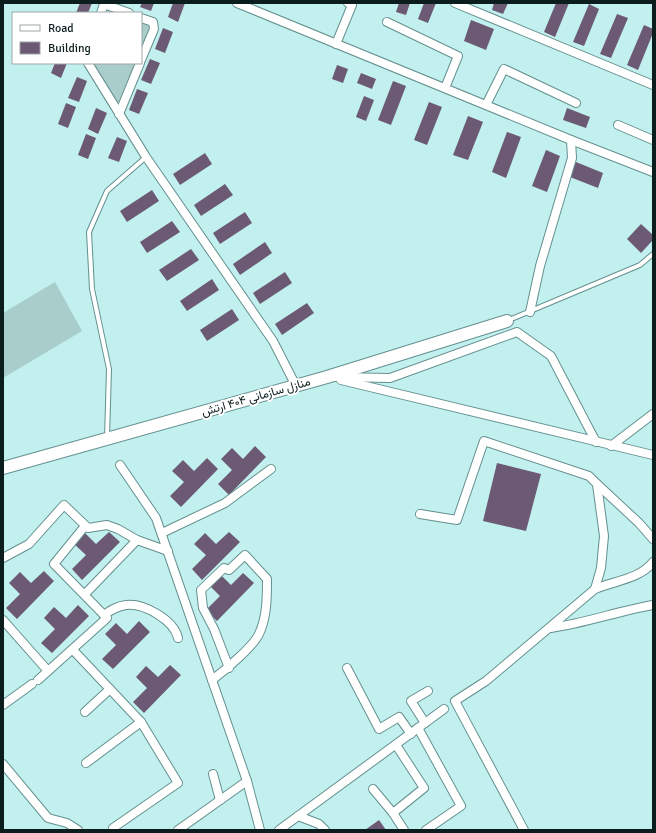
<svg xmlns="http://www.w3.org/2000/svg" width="656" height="833" viewBox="0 0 656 833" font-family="Signika,Vazirmatn,sans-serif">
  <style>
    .grass { fill: #a8cdcb }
    .building { fill: #6c5974 }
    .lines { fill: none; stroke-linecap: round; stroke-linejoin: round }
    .lane-casing { stroke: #64908f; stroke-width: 6 }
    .street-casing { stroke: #64908f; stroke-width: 10 }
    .secondary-casing { stroke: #64908f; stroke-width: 14 }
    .lane { stroke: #fff; stroke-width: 4 }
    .street { stroke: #fff; stroke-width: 8 }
    .secondary { stroke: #fff; stroke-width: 12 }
    .labels { text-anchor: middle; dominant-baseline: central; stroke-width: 4; stroke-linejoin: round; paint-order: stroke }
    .street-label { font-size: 12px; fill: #0b1d1d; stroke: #fff }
  </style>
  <rect width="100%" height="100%" fill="#c1f0ee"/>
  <g class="grass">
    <path d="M141 23 150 26 141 48Z"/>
    <path d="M91 63H135L117 105Z"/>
    <path d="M55 282 82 331 3 378V313Z"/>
  </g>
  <g class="building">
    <path d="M80 3H92L88 13H76Z"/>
    <path d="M142 3H154L151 11 140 7Z"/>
    <path d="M173 3H185L178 22 168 17Z"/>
    <path d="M399 3H410L406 15 396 12Z"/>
    <path d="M424 3H436L428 23 418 19Z"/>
    <path d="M494 3H508L503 14 492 10Z"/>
    <path d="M556 3H569L555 37 544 32Z"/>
    <path d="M589 4 599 9 584 46 573 42Z"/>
    <path d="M617 14 628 18 611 58 600 54Z"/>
    <path d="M471 20 494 29 486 50 464 41Z"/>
    <path d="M644 25 653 29V33L638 70 627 65Z"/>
    <path d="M163 28 173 32 165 53 155 49Z"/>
    <path d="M150 59 160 63 151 84 141 80Z"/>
    <path d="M55 63H67L61 78 51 73Z"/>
    <path d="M337 65 348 69 343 83 332 79Z"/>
    <path d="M361 73 376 79 372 89 357 83Z"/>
    <path d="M77 77 87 81 79 102 68 98Z"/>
    <path d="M393 81 406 86 391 125 378 120Z"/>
    <path d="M137 89 148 93 139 114 129 110Z"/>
    <path d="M364 96 374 100 366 121 356 117Z"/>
    <path d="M429 102 442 107 427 145 414 140Z"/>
    <path d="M66 103 76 107 68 128 58 124Z"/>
    <path d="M96 108 107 113 98 134 88 129Z"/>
    <path d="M567 108 590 117 586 128 563 120Z"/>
    <path d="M468 116 483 122 468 160 453 155Z"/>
    <path d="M507 132 521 137 506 178 492 172Z"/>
    <path d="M86 134 96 138 88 159 78 155Z"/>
    <path d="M117 137 127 141 119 162 108 158Z"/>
    <path d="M546 150 560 156 547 192 532 186Z"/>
    <path d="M205 153 212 164 180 185 173 174Z"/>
    <path d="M576 162 603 173 598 188 570 177Z"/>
    <path d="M225 184 233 195 201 216 194 205Z"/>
    <path d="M152 190 159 201 127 222 120 211Z"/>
    <path d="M245 212 252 223 220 244 213 233Z"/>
    <path d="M172 221 180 232 147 253 140 242Z"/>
    <path d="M641 224 653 235V240L641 253 627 239Z"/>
    <path d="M265 242 272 253 240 275 233 264Z"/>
    <path d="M191 249 199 260 167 281 159 270Z"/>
    <path d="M285 272 292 283 260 304 253 293Z"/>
    <path d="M212 279 219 290 187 311 180 301Z"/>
    <path d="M307 303 314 313 282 335 275 324Z"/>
    <path d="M232 309 239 320 207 341 200 330Z"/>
    <path d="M255 446 266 457 229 495 218 484 232 470 221 459 232 448 243 459Z"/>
    <path d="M207 458 218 469 181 507 170 496 184 482 172 471 183 460 194 471Z"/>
    <path d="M497 463 541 474 526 531 483 521Z"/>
    <path d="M109 532 120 542 82 580 72 569 86 555 74 544 85 533 96 544Z"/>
    <path d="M229 532 240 542 202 580 192 569 206 555 194 544 205 533 216 544Z"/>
    <path d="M44 571 54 581 17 619 6 608 20 594 9 583 20 572 31 583Z"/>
    <path d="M243 573 254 583 217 621 206 610 220 596 209 585 220 574 231 585Z"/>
    <path d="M78 605 89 616 52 653 41 643 55 629 44 618 54 607 66 618Z"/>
    <path d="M139 621 150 632 113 669 102 659 116 645 105 634 116 623 127 634Z"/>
    <path d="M170 665 181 675 144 713 133 702 147 688 136 677 146 666 158 677Z"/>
    <path d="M379 820 386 830H365Z"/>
  </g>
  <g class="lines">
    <defs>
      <g id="lane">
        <path d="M509 320 640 265 653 254"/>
        <path d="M107 438 109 369 92 289 89 232 107 191 146 157"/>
      </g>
      <g id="street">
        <path d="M237 3 571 140 572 158 540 266 530 312"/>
        <path d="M455 3 653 85"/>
        <path d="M101 13 104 4 129 13"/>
        <path d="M141 18 153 22 154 29 141 60"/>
        <path d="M387 22 458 56 445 88"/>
        <path d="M336 44 352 5 348 3"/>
        <path d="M88 63 146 157 273 341 296 386"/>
        <path d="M486 105 504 69 576 103"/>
        <path d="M119 114 140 63"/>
        <path d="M618 125 653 140"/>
        <path d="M571 140 653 172"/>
        <path d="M336 377 390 378 517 332 551 356 596 442"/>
        <path d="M341 380 653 455"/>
        <path d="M611 446 653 414"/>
        <path d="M120 465 156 518 247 781 260 830"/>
        <path d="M597 484 639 523 653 539"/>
        <path d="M420 514 457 520 484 441 589 476 597 484 604 536 601 568 595 589 486 681 455 701 524 830"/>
        <path d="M85 526 54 564 104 615C111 610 117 606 126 605 144 603 174 620 178 638"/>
        <path d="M162 533 225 503 271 469"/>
        <path d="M3 558 29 544 64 505 88 528 107 525 118 529 137 540 168 551"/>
        <path d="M595 589C614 581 640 579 653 562"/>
        <path d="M85 594 137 540"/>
        <path d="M3 620 48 671"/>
        <path d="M551 628C586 623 618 611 653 605"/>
        <path d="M73 650 141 722 178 783 113 828"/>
        <path d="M347 668 379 729 399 717 411 734"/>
        <path d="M38 680 107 618 104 615"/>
        <path d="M212 680C224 671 253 647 259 634 267 617 267 598 267 579L245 555 229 570 224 568 201 590 203 608 214 629 229 668"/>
        <path d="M3 705 32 684"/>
        <path d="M85 712 110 689"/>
        <path d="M425 723 411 701 428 691"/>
        <path d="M418 728 461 806 426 830"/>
        <path d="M396 745 424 788 393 813 404 830"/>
        <path d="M86 763 141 722"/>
        <path d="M3 764 48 818 67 823 78 830"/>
        <path d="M213 774 220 800"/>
        <path d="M373 789 393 813"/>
        <path d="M298 816 319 824 325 830"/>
        <path d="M178 830 247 781"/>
        <path d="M279 830 444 709"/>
      </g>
      <path id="secondary" d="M3 468 327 377 507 321"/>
    </defs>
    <use href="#lane" class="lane-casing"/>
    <use href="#street" class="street-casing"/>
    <use href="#secondary" class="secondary-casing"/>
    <use href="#lane" class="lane"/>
    <use href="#street" class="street"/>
    <use href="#secondary" class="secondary"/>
  </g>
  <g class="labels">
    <g class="street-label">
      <text transform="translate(256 397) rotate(-16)">منازل سازمانی ۴۰۴ ارتش</text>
    </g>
  </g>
  <rect width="656" height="833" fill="none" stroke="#0b1d1d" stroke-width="8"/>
  <rect x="12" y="12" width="130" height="52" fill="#ffffff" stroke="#9da5a5"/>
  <rect x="20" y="25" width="20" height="6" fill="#ffffff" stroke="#9da5a5"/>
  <text x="48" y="32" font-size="12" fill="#0b1d1d">Road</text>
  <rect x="20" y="42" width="20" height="12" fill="#6c5974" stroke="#9da5a5"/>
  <text x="48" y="52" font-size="12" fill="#0b1d1d">Building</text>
</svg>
